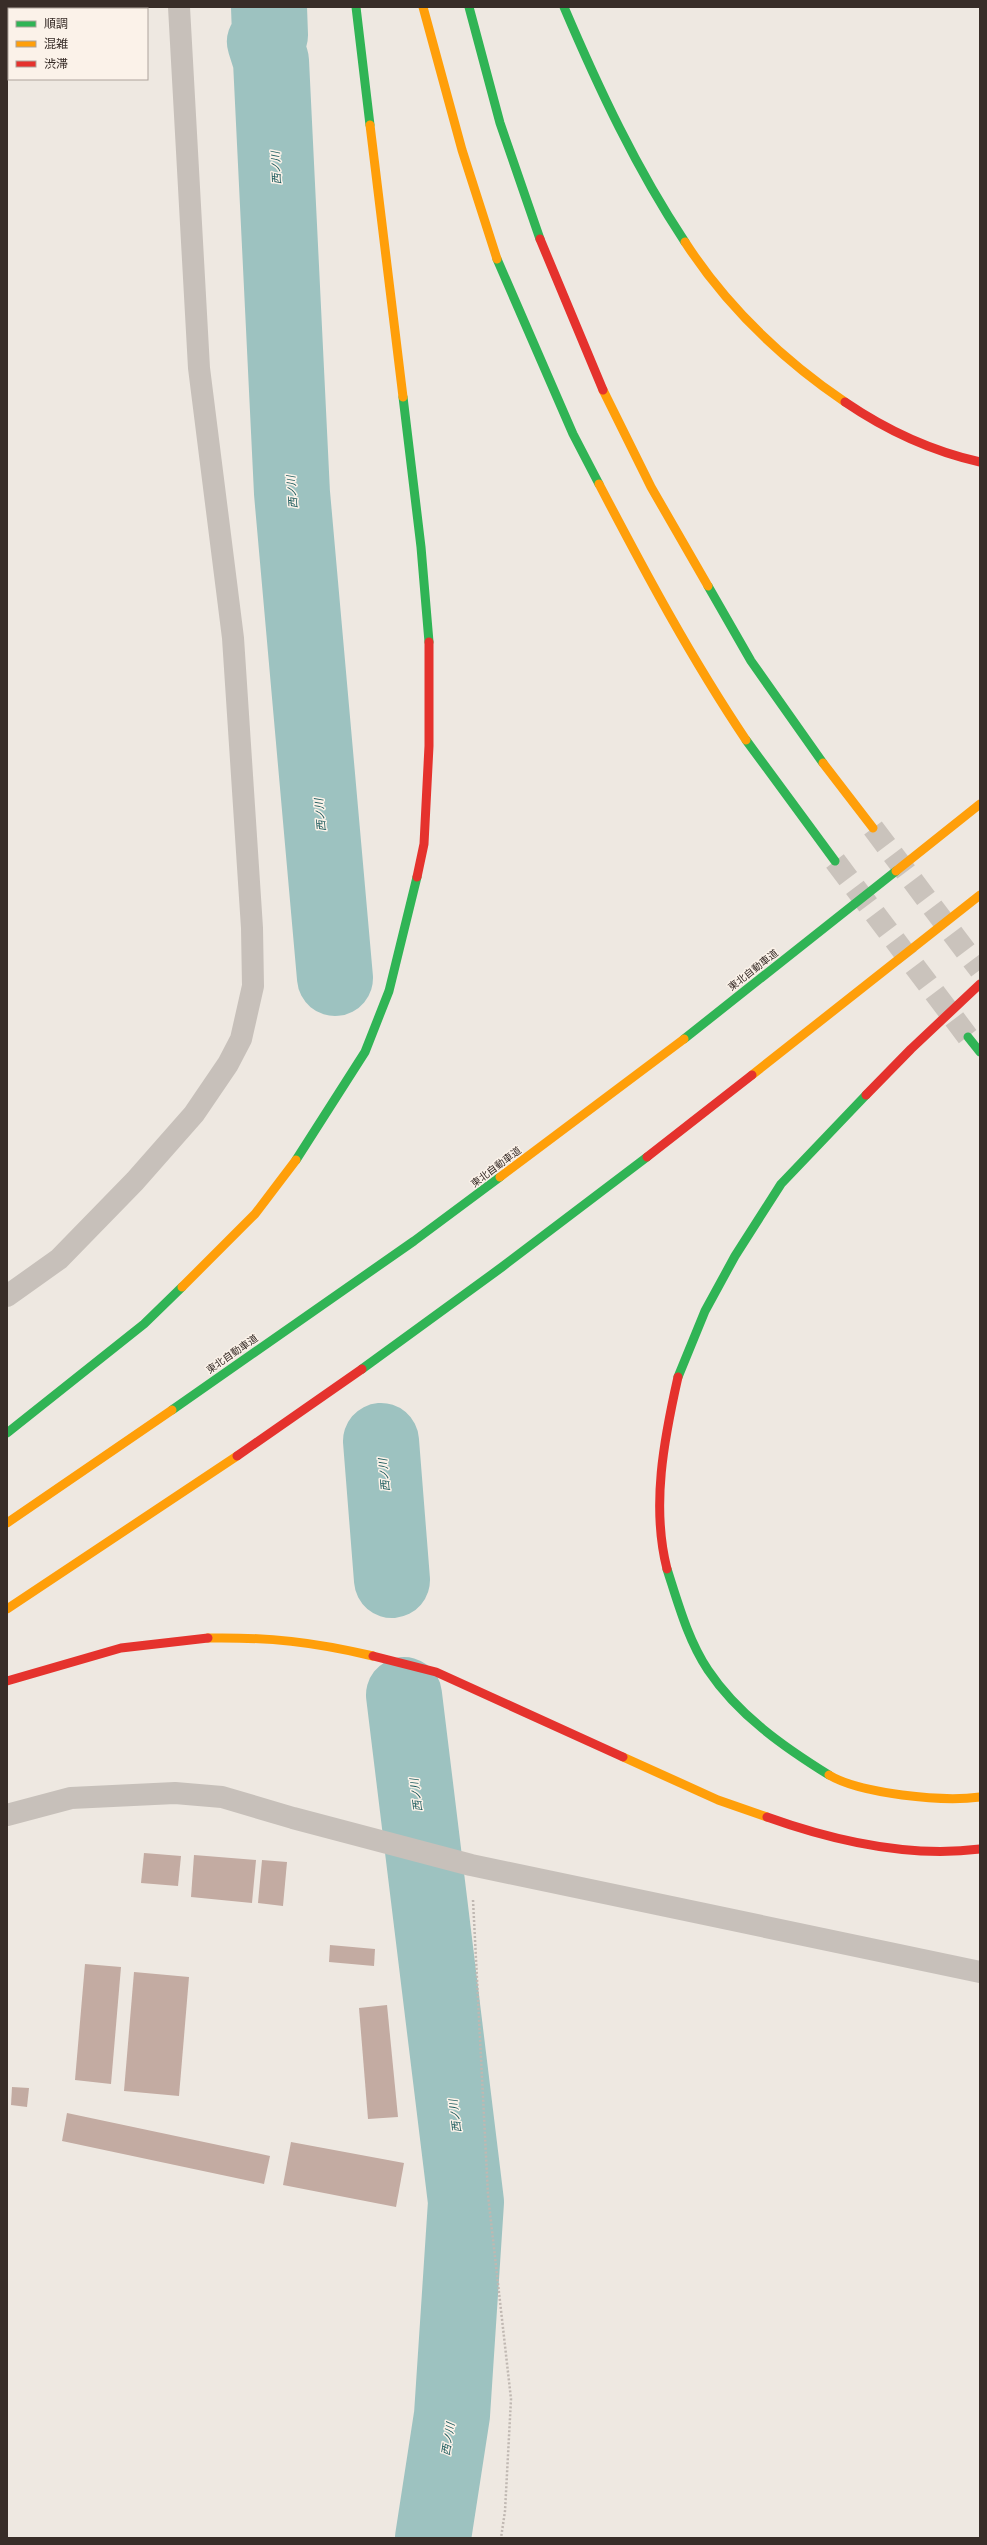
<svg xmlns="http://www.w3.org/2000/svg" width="987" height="2545" viewBox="0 0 987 2545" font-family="'PT Sans Narrow','Noto Sans JP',sans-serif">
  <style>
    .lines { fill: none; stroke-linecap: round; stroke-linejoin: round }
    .river { stroke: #9dc2c0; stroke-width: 76 }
    .building { fill: #c3aba2 }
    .highway-tunnel { stroke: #cac3bc; stroke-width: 22; stroke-dasharray: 22 11; stroke-linecap: butt }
    .path { stroke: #c0b8b2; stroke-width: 2.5; stroke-dasharray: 2 2; stroke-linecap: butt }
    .street { stroke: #c7c0ba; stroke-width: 22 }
    .fast { stroke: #30b455; stroke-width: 9 }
    .slow { stroke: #ff9f0a; stroke-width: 9 }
    .jam { stroke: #e5322d; stroke-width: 9 }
    .labels { text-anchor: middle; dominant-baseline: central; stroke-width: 3; stroke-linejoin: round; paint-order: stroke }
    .street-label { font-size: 10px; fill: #382d28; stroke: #fbf2e9 }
    .water-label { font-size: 11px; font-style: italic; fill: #1b5a5c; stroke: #fbf2e9 }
  </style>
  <rect width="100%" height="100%" fill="#eee8e1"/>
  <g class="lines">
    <g class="river">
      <path d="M269 7 270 35 265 42 271 61 292 493 335 978"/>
      <path d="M381 1441 392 1580"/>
      <path d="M404 1695 466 2202 452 2415 433 2538"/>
    </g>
  </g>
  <g class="building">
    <path d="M144 1853 181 1856 178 1886 141 1883Z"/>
    <path d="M194 1855 256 1860 252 1903 191 1897Z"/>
    <path d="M262 1860 287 1862 283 1906 258 1903Z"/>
    <path d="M330 1945 375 1949 374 1966 329 1962Z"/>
    <path d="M85 1964 121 1967 111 2084 75 2080Z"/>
    <path d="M134 1972 189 1977 179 2096 124 2091Z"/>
    <path d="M387 2005 398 2117 368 2119 359 2008Z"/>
    <path d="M12 2087 29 2088 27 2107 11 2105Z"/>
    <path d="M67 2113 270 2156 264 2184 62 2141Z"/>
    <path d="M291 2142 404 2163 396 2207 283 2185Z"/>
  </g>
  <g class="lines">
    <g class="highway-tunnel">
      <path d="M873 828 980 970"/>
      <path d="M835 861 968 1037"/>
    </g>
    <path class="path" d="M473 1900 488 2195 511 2399 505 2511 501 2538"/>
    <g class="street">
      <path d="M7 1296 59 1259 135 1181 194 1114 228 1064 241 1039 253 986 252 928 233 638 199 368 179 7"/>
      <path d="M7 1815 71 1798 175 1793 222 1797 293 1818 471 1865 980 1972"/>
    </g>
    <g class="fast">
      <path d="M356 7 370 125"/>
      <path d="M469 7 500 123 540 239"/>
      <path d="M564 7C599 89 636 168 685 242"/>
      <path d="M497 259 573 434 599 484"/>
      <path d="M403 397 421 547 429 642"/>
      <path d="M708 586 751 661 823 763"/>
      <path d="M746 740 835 861"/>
      <path d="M968 1037 980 1052"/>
      <path d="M684 1039 896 871"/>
      <path d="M296 1160 365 1052 389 991 417 877"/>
      <path d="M362 1369 502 1267 647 1157"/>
      <path d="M678 1377 705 1311 735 1256 781 1184 866 1095"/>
      <path d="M172 1410 414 1241 500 1177"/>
      <path d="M7 1433 144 1324 182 1287"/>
      <path d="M667 1569C678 1603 688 1640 708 1670 738 1715 784 1747 829 1775"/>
    </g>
    <g class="slow">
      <path d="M423 7 462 150 497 259"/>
      <path d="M370 125 403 397"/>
      <path d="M685 242C727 307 782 359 845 402"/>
      <path d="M603 390 651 487 708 586"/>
      <path d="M599 484C645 572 691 658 746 740"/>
      <path d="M823 763 873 828"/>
      <path d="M896 871 980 804"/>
      <path d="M752 1075 980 895"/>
      <path d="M500 1177 684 1039"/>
      <path d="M182 1287 255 1214 296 1160"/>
      <path d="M7 1523 172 1410"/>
      <path d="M7 1609 237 1456"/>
      <path d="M208 1638C269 1637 314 1642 373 1656"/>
      <path d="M623 1757 718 1800 767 1817"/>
      <path d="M829 1775C861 1794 942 1802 980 1797"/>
    </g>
    <g class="jam">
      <path d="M540 239 603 390"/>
      <path d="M845 402C886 430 931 451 980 462"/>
      <path d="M417 877 424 844 429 746V642"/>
      <path d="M866 1095 911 1049 980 984"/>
      <path d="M647 1157 752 1075"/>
      <path d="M237 1456 362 1369"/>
      <path d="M667 1569C651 1506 664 1439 678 1377"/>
      <path d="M373 1656 436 1672 623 1757"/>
      <path d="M7 1681 121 1648 208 1638"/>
      <path d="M767 1817C834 1841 909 1858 980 1849"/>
    </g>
  </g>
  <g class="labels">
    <g class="street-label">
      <text transform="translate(753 970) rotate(-38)">東北自動車道</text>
      <text transform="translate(496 1167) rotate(-37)">東北自動車道</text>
      <text transform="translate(232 1354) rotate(-35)">東北自動車道</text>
    </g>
    <g class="water-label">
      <text transform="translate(276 168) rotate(-93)">西ノ川</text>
      <text transform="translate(292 492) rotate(-94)">西ノ川</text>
      <text transform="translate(320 815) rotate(-95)">西ノ川</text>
      <text transform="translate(384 1475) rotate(-95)">西ノ川</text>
      <text transform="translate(416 1795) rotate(-97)">西ノ川</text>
      <text transform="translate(455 2116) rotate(-97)">西ノ川</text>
      <text transform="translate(448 2439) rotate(-81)">西ノ川</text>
    </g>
  </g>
  <rect width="987" height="2545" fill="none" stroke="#382d28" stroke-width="16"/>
  <rect x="8" y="8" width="140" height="72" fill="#fbf2e9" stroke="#ada39c"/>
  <rect x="16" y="21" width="20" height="6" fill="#30b455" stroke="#ada39c"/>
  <text x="44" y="28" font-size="12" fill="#382d28">順調</text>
  <rect x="16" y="41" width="20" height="6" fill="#ff9f0a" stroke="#ada39c"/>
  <text x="44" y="48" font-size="12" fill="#382d28">混雑</text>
  <rect x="16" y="61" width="20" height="6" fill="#e5322d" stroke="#ada39c"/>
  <text x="44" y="68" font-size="12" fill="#382d28">渋滞</text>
</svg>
